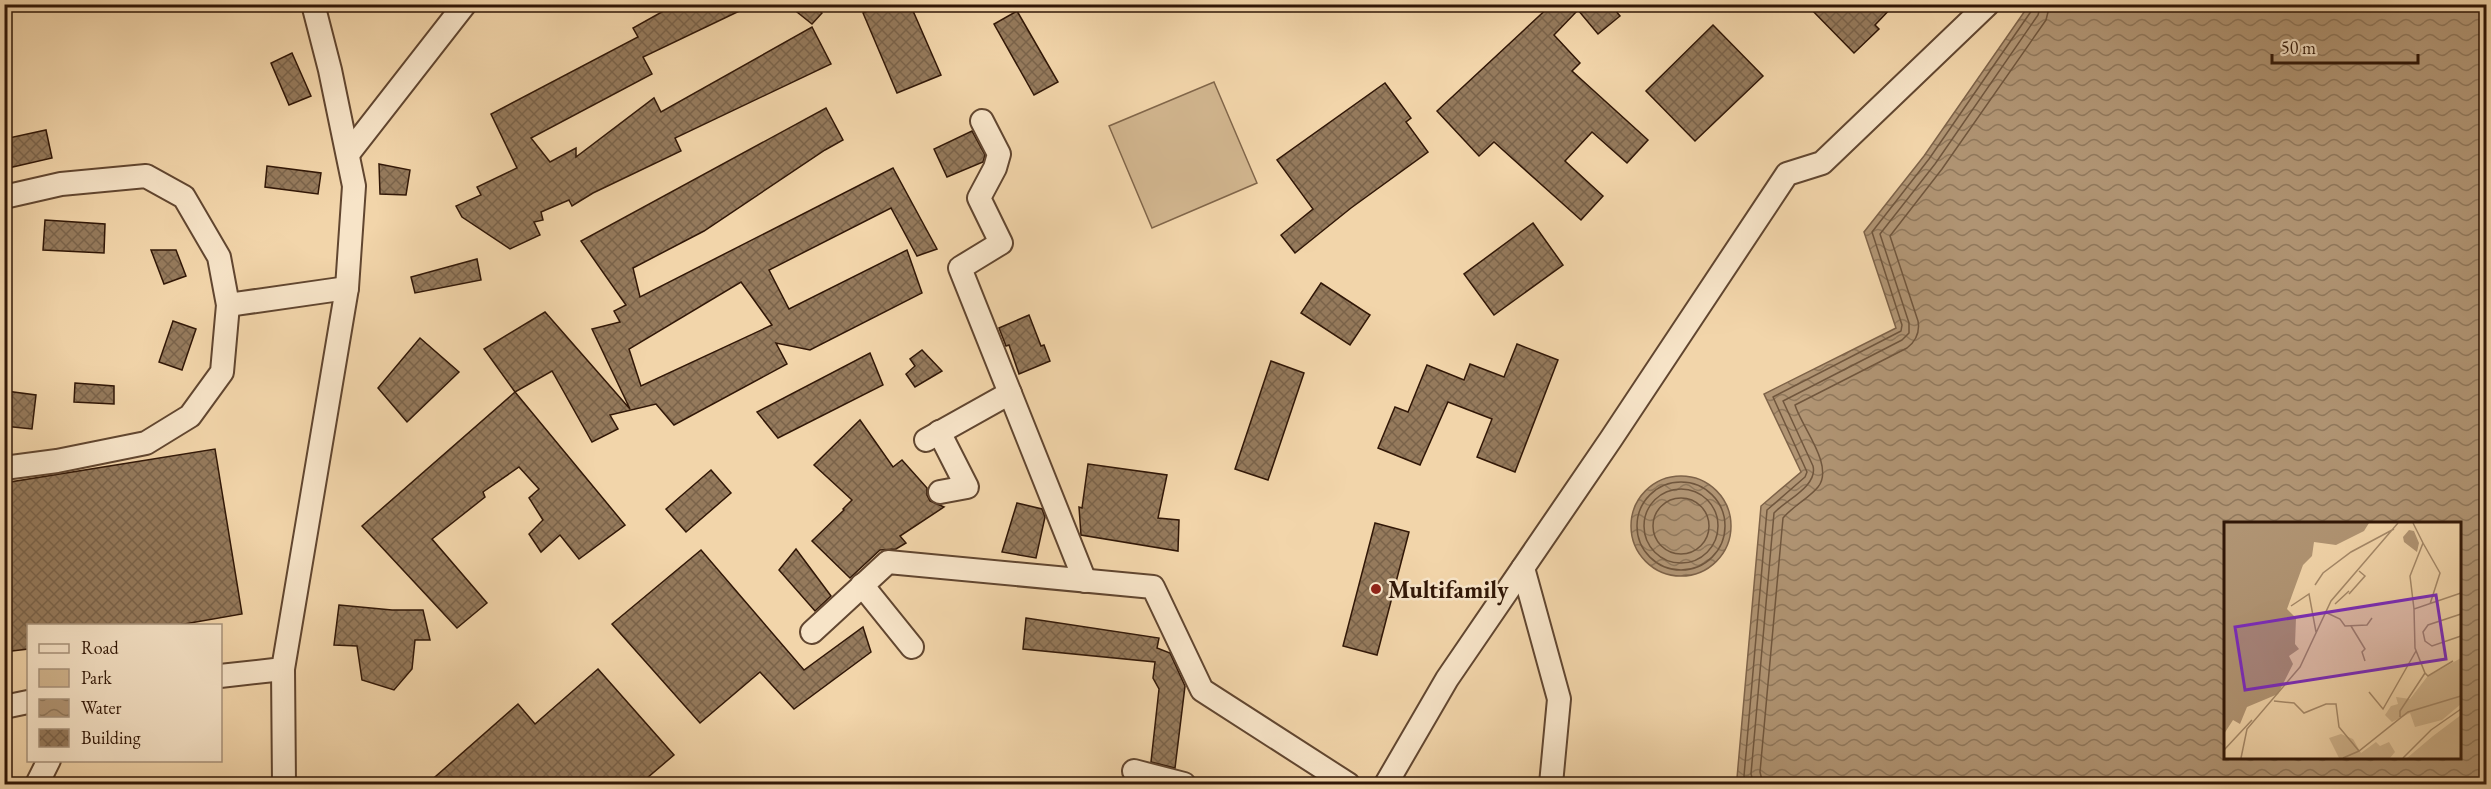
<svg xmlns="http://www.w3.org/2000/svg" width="2491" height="789" viewBox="0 0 2491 789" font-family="'EB Garamond',serif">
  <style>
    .park { fill: #d1b58e; stroke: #81664a; stroke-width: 1.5 }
    .water { fill: url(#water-waves); stroke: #7d6248; stroke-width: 1.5; fill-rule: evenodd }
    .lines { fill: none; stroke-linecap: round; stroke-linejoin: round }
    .shore { stroke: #70563d; stroke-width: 1.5 }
    .building { fill: url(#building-cross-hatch); stroke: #311707; stroke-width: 1.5; fill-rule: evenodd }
    .minor-casing { stroke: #614630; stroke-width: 26 }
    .minor { stroke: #f7e4c8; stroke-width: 22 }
    .poi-dot { fill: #8f2418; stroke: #f7e4c8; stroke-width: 2 }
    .labels { text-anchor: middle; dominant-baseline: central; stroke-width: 5; stroke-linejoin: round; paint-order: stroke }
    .poi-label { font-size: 24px; font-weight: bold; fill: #311707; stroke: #f7e4c8; text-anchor: start }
    .inset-road { fill: none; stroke: #a58969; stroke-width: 1.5 }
    .view { fill: #7b2cbf; fill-opacity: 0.15; stroke: #7b2cbf; stroke-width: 3 }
    .inset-edge { fill: none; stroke: #311707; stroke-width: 3 }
  </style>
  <defs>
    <pattern id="water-waves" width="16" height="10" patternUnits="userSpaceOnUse" patternTransform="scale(1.5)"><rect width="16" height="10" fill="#b09473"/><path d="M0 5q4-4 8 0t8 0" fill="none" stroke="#90785c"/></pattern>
    <pattern id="building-cross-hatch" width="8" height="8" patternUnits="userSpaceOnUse" patternTransform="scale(1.5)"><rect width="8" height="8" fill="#957a5c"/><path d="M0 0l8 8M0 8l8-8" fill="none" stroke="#7a634a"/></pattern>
  </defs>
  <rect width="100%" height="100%" fill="#f2d5aa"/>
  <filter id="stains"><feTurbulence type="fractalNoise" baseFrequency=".00333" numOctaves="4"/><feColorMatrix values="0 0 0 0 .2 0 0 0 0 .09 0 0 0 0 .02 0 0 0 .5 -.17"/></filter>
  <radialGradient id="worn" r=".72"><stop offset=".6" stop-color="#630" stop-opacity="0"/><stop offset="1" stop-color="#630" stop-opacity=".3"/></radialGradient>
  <path class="park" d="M1214 82 1257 183 1152 228 1109 126Z"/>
  <g class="water">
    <path d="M2029 5H2486V784H1742L1737 778 1761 506 1801 472 1764 394 1896 328 1864 232 1924 156ZM2226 524H2460V758H2226Z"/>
    <circle cx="1681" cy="526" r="50"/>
  </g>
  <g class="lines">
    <g class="shore">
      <circle cx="1681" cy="526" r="44"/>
      <circle cx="1681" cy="526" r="37"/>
      <circle cx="1681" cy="526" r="28"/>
      <path d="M1746 784 1744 776 1767 510 1805 477 1807 472 1773 397 1901 331 1902 325 1872 232 1929 159 2032 10 2033 4"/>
      <path d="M1754 784 1751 774 1774 513C1786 500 1818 486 1813 466L1783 401 1902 340 1909 333V323L1880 234 1935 164 2038 15 2041 4"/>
      <path d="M1763 784 1760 772 1783 518C1793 506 1808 499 1818 487 1835 466 1801 426 1795 405L1907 348C1916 341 1920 332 1918 321L1890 236 1942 169 2046 20 2050 4"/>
    </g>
  </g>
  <g class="building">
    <path d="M676 4H754L643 57 652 74 531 138 550 162 576 148V157L654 98 661 112 812 27 831 64 675 138 681 151 593 193 572 206 569 200 541 212 543 220 534 222 540 235 510 249 462 217 456 206 481 195 477 187 517 168 491 114 638 37 633 28Z"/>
    <path d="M787 4H813L822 13 812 24Z"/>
    <path d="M883 4H910L941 75 897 93 863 13Z"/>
    <path d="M1552 4H1610L1620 16 1598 34 1578 10 1554 35 1580 63 1572 71 1648 140 1627 163 1592 132 1565 161 1603 196 1581 220 1494 142 1479 156 1437 111Z"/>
    <path d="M1806 4H1895L1875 25 1879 29 1854 53Z"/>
    <path d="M1017 11 1058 82 1034 95 994 24Z"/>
    <path d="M1713 25 1763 76 1695 141 1646 91Z"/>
    <path d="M292 53 311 96 289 105 271 63Z"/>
    <path d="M1385 83 1411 118 1406 122 1428 152 1351 208 1295 253 1281 235 1313 209 1277 160Z"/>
    <path d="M826 108 843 140 825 150 704 231 633 268 640 297 893 168 937 249 917 256 891 208 769 270 789 309 907 250 922 293 810 350 776 343 787 364 674 425 656 404 610 415 618 429 592 442 552 371 515 392 484 349 545 312 630 409 592 329 620 322 614 311 626 305 581 241ZM741 282 772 325 641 386 629 349Z"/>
    <path d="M46 130 52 158 4 169V139Z"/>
    <path d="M972 131 985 155 983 162 947 177 934 149Z"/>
    <path d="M379 164 410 170 406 195 380 194Z"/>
    <path d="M267 166 321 173 318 194 265 187Z"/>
    <path d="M45 220 105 224 104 253 43 250Z"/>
    <path d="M1533 223 1563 265 1494 315 1464 274Z"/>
    <path d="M151 250H176L186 276 164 284Z"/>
    <path d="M477 259 481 280 415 293 411 277Z"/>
    <path d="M1321 283 1370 315 1350 345 1301 313Z"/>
    <path d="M1029 315 1041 346 1044 345 1050 361 1019 374 1009 345 1006 346 999 328Z"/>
    <path d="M173 321 196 329 182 370 159 362Z"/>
    <path d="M420 338 459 372 407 422 378 388Z"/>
    <path d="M1517 344 1558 360 1515 472 1477 457 1492 419 1448 402 1420 465 1378 448 1395 407 1408 412 1427 365 1464 380 1470 364 1504 377Z"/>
    <path d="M922 350 942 371 915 387 906 374 915 366 910 359Z"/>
    <path d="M870 353 883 385 778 438 757 412Z"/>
    <path d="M1271 361 1304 373 1268 480 1235 469Z"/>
    <path d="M75 383 114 386V404L74 402Z"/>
    <path d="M6 391 36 395 32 429 4 426Z"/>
    <path d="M515 392 625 525 579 559 560 535 541 552 529 534 543 520 529 498 539 489 519 467 483 492 485 497 432 539 487 603 457 628 362 526Z"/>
    <path d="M860 420 893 467 902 460 927 488V495L930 501 944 507 900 536 906 543 896 549 880 550 850 578 812 541 844 510 843 509 852 500 814 465Z"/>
    <path d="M215 449 242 614 173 626H28V649L4 652V483Z"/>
    <path d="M1088 464 1167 475 1158 518 1179 520 1178 551 1081 535 1079 507 1082 508Z"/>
    <path d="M711 470 731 493 686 532 666 509Z"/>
    <path d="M1017 503 1042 509 1045 517 1036 558 1002 552Z"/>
    <path d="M1375 523 1409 532 1377 655 1343 646Z"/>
    <path d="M796 549 831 596 815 611 779 570Z"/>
    <path d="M701 550 804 670 863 627 871 652 794 709 760 672 700 723 612 624Z"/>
    <path d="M339 605 392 610H423L430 640H415L412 669 394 690 362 680 357 646 334 645Z"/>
    <path d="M1026 618 1159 638 1157 648 1170 653 1185 686 1175 768 1151 762 1159 689 1153 678 1155 662 1023 649Z"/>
    <path d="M598 669 674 755 640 784H427L518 704 535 724Z"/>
  </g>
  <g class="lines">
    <defs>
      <g id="minor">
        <path d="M982 121 999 154 995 168 979 198 1001 243 960 268 1085 581"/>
        <path d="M348 154 465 4"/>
        <path d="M4 197 61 184 146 176 184 197 219 257 228 305 222 372 190 416 146 443 57 461 4 468"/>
        <path d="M228 305 347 288"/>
        <path d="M939 432 967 487 940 492"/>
        <path d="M926 440 1010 393"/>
        <path d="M1523 568 1559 699 1551 784"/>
        <path d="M862 585 912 647"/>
        <path d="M812 632 888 562 1153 587 1202 690 1348 784"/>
        <path d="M283 669 284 784"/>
        <path d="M220 676 283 669 347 288 354 186 330 70 313 4"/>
        <path d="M4 707 28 702"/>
        <path d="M1134 771 1184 784"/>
        <path d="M37 784 49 760"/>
        <path d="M1386 784 1447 679 1611 439 1787 174 1822 163 1988 4"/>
      </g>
    </defs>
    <use href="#minor" class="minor-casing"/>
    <use href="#minor" class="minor"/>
  </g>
  <circle class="poi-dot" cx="1376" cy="589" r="6"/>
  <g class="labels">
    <g class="poi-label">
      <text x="1388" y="589">Multifamily</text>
    </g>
  </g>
  <g transform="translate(2224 522)">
    <rect width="237" height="237" fill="#f2d5aa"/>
    <path d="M237 136V182L218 198 191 205 186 191 168 200 161 193 167 184 174 182 172 175 186 177 203 155ZM237 193V236H183L209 214ZM117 212 129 217 137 231 152 220 156 224 165 220 171 230 166 236H115L105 216Z" fill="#d1b58e"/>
    <path d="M0 1H145L140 9 112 23 90 20 88 34 79 43 63 87 72 96 71 122 75 127 65 134 69 142 54 172 23 185 16 202 9 198 0 212ZM185 8 190 9 195 21 193 30 180 20 179 15Z" fill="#b09473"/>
    <path class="inset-road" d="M189 1 199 21 186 54 190 87M199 21 216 51 206 82M91 63 99 51 127 30 170 7M125 72 141 54 135 49M111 82 125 69M67 84 85 72 92 110M101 90 116 97 121 104 143 103 148 96M237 92 204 103 199 110 201 119 208 124 237 114M127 104 141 127 138 130 141 139M229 139 204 154 201 151 191 126 190 87 237 71M145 170 159 187 192 129M50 179 70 181 80 191 102 182H112L115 205 135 229M176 195V189L201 151M0 228 28 198M17 236 23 207 76 145 107 79 174 1M119 236 135 229 184 190 237 174M179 236 207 208 237 187"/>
    <path class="view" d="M212 73 222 137 21 168 11 105Z"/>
    <rect width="237" height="237" class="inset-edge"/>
  </g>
  <rect width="2491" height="789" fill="none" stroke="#f2d5aa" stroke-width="24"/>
  <rect x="6" y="6" width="2479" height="777" fill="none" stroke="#311707" stroke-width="3"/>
  <rect x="12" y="12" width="2467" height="765" fill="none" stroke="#311707" stroke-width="1.5"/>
  <rect x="27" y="624" width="195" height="138" fill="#f7e4c8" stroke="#a8927b" stroke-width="1.5"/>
  <rect x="39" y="644" width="30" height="9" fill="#f7e4c8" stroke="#a8927b" stroke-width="1.5"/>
  <text x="81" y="654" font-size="18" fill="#311707">Road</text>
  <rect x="39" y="669" width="30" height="18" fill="#d1b58e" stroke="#a8927b" stroke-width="1.5"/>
  <text x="81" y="684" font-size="18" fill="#311707">Park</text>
  <rect x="39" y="699" width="30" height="18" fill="url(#water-waves)" stroke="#a8927b" stroke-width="1.5"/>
  <text x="81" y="714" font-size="18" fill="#311707">Water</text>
  <rect x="39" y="729" width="30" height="18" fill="url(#building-cross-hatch)" stroke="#a8927b" stroke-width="1.5"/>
  <text x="81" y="744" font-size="18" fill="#311707">Building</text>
  <path d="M2272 54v9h146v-9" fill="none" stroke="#311707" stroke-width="3"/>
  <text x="2281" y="54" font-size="18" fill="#311707" stroke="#f7e4c8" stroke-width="4.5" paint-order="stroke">50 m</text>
  <rect width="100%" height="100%" filter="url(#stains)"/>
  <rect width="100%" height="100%" fill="url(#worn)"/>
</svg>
